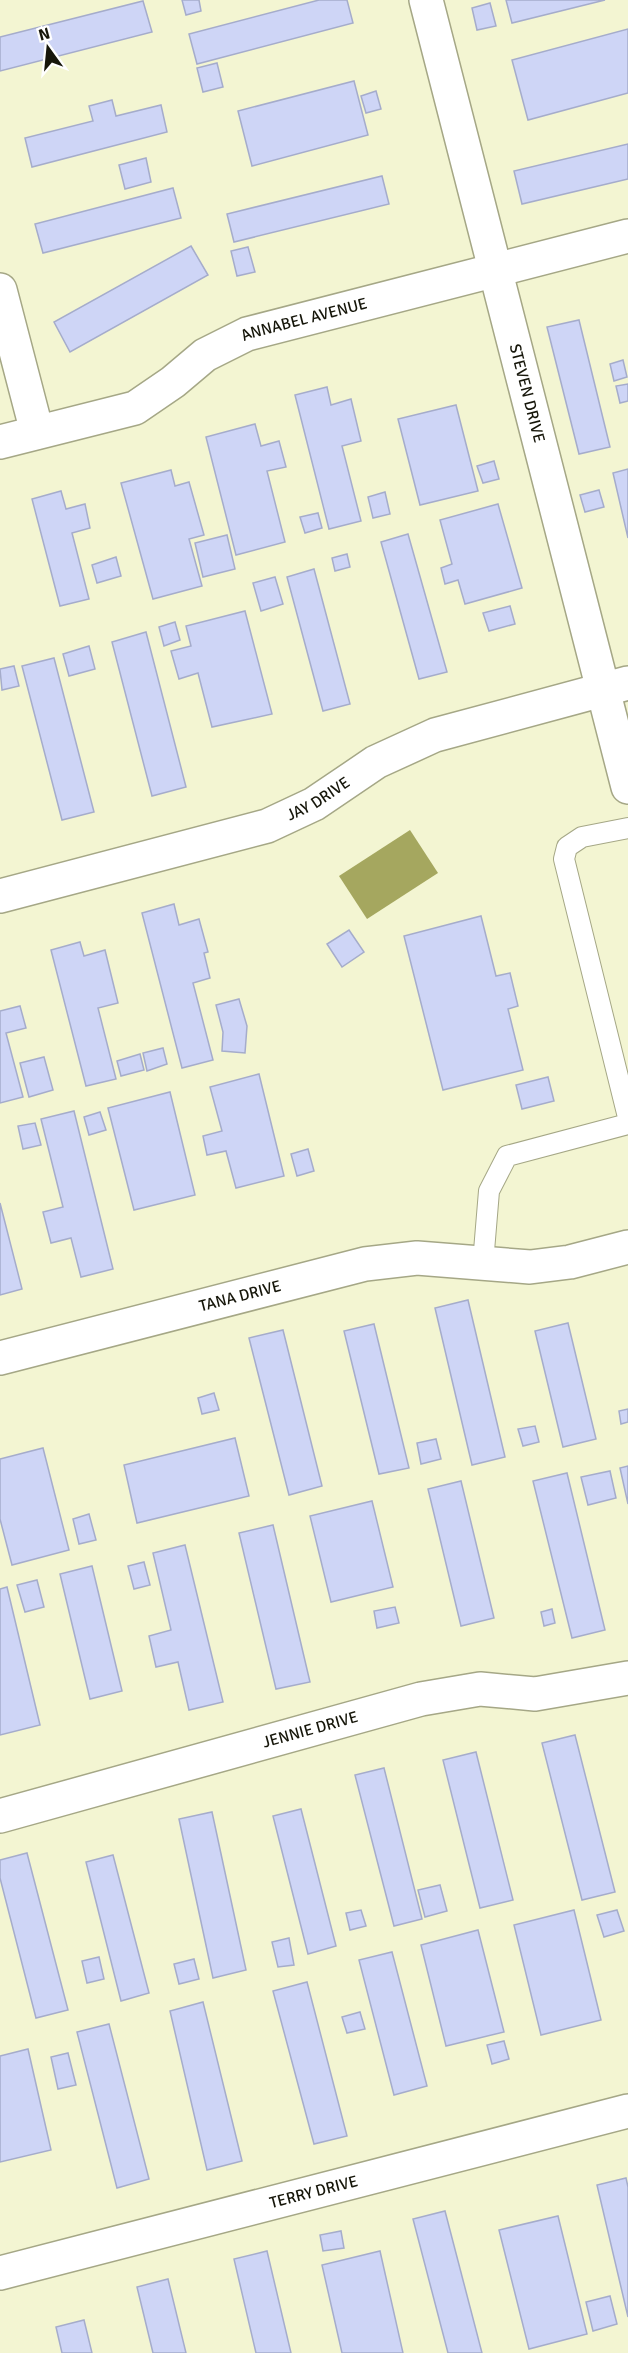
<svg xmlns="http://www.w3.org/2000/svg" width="628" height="2353" viewBox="0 0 628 2353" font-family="Signika,sans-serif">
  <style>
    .water { fill: #a5a75f }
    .building { fill: #ced5f6; stroke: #a5accb; stroke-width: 1.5 }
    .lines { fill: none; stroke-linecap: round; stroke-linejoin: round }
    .service-casing { stroke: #a5a786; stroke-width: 22 }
    .minor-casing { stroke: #a5a786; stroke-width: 36 }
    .service { stroke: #fff; stroke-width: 20 }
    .minor { stroke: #fff; stroke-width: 33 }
    .labels { text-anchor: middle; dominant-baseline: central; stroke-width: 4.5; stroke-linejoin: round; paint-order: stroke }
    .street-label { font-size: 16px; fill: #16160a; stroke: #fff }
  </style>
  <rect width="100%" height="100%" fill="#f3f5d2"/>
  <path class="water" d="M410 830 438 873 367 919 339 876Z"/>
  <g class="building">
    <path d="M182 0H199L201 11 186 15Z"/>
    <path d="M319 0H347L353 23 197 64 189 34Z"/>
    <path d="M506 0H605L512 23Z"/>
    <path d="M143 1 152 32 0 71V37Z"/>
    <path d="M490 3 496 26 477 30 472 8Z"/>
    <path d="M628 29V93L528 120 512 60Z"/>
    <path d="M217 63 223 87 203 92 197 68Z"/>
    <path d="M354 81 368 135 252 166 238 111Z"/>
    <path d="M376 91 381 109 366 113 361 96Z"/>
    <path d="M112 100 116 116 161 105 167 132 32 167 25 138 93 121 89 106Z"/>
    <path d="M628 144V179L522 204 514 171Z"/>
    <path d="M146 158 151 182 125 189 119 165Z"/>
    <path d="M382 176 389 204 234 242 227 214Z"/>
    <path d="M173 188 181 218 43 253 35 224Z"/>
    <path d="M191 246 208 275 70 352 54 322Z"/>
    <path d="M248 247 255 272 237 276 231 251Z"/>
    <path d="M579 320 610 447 579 454 547 327Z"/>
    <path d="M623 360 627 377 614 381 610 364Z"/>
    <path d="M628 384V401L620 403 616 386Z"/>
    <path d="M327 387 331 405 351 399 361 441 342 446 361 521 329 529 295 395Z"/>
    <path d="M456 405 478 491 420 505 398 419Z"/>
    <path d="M255 424 261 446 279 441 286 467 267 471 285 542 236 555 206 437Z"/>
    <path d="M494 461 499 479 483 483 477 466Z"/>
    <path d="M628 469V538L613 473Z"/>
    <path d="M171 470 175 486 189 482 204 535 189 539 202 586 153 599 121 483Z"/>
    <path d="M599 490 604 507 585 512 580 495Z"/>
    <path d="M61 491 66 509 85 504 90 528 72 533 89 599 60 606 32 499Z"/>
    <path d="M385 492 390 514 373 518 368 497Z"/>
    <path d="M498 504 522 588 465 604 458 580 445 584 441 568 452 564 440 520Z"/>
    <path d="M318 513 322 528 305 533 300 517Z"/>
    <path d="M408 534 447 672 419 679 381 542Z"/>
    <path d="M227 535 235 569 203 577 195 543Z"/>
    <path d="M347 554 350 567 335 571 332 558Z"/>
    <path d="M116 557 121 576 97 583 92 565Z"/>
    <path d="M314 569 350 704 323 711 287 577Z"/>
    <path d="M275 577 283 604 261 611 253 583Z"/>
    <path d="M510 606 515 624 489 631 483 613Z"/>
    <path d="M245 611 272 714 212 727 198 673 179 679 171 651 191 646 186 626Z"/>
    <path d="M175 622 180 640 164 646 159 627Z"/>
    <path d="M146 632 186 787 152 796 112 642Z"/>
    <path d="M89 646 95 669 69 676 63 654Z"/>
    <path d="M54 658 94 812 62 820 22 666Z"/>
    <path d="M14 666 19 686 2 690 0 669Z"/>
    <path d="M174 904 179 925 199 919 208 952 204 953 210 978 193 983 213 1060 182 1068 142 913Z"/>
    <path d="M481 916 496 976 510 973 518 1006 508 1009 523 1070 443 1090 404 936Z"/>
    <path d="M349 930 364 952 342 967 327 944Z"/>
    <path d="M80 942 84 956 105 950 118 1003 98 1008 116 1079 86 1086 51 950Z"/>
    <path d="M239 999 247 1026 245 1053 222 1051 223 1032 216 1005Z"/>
    <path d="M20 1006 26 1028 6 1033 23 1097 0 1103V1011Z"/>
    <path d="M163 1048 167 1064 147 1071 143 1053Z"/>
    <path d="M140 1054 144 1070 121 1076 117 1061Z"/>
    <path d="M44 1057 53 1090 29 1097 20 1063Z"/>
    <path d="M259 1074 284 1176 236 1188 226 1151 207 1155 203 1136 222 1131 210 1087Z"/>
    <path d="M548 1077 554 1101 522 1109 516 1085Z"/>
    <path d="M170 1092 195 1195 134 1210 108 1108Z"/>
    <path d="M74 1111 113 1269 81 1277 71 1238 51 1243 43 1212 63 1207 41 1119Z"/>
    <path d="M100 1112 106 1130 89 1135 84 1117Z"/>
    <path d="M35 1123 41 1145 23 1149 18 1126Z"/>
    <path d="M308 1149 314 1171 297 1176 291 1154Z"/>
    <path d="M0 1203 22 1289 0 1295Z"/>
    <path d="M468 1300 505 1457 472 1465 435 1308Z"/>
    <path d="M568 1323 596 1439 563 1447 535 1331Z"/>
    <path d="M374 1324 409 1468 379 1474 344 1331Z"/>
    <path d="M283 1330 322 1486 289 1495 249 1338Z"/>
    <path d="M214 1393 219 1410 202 1414 198 1398Z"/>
    <path d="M628 1409V1422L621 1424 619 1411Z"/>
    <path d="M535 1426 539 1442 523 1446 518 1429Z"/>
    <path d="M235 1438 249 1496 137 1523 124 1465Z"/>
    <path d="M436 1439 441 1459 421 1464 417 1443Z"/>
    <path d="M43 1448 69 1550 12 1565 0 1519V1459Z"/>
    <path d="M628 1466V1504L620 1468Z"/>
    <path d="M610 1471 616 1498 588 1505 581 1477Z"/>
    <path d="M567 1473 605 1630 572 1638 533 1481Z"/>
    <path d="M461 1481 494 1618 461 1626 428 1489Z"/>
    <path d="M372 1501 393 1587 331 1602 310 1516Z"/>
    <path d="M89 1514 96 1540 79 1544 73 1519Z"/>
    <path d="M273 1525 310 1682 276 1689 239 1533Z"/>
    <path d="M185 1545 223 1702 189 1710 178 1662 156 1667 149 1636 171 1630 153 1553Z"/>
    <path d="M144 1562 150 1585 134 1589 128 1566Z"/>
    <path d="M92 1566 122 1691 90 1699 60 1574Z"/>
    <path d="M37 1580 44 1607 25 1612 17 1585Z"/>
    <path d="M7 1587 40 1725 0 1735V1589Z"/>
    <path d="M395 1607 399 1623 377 1628 374 1611Z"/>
    <path d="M552 1609 555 1623 544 1626 541 1612Z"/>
    <path d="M575 1735 615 1892 582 1900 542 1743Z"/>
    <path d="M476 1752 513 1900 480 1908 443 1760Z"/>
    <path d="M384 1768 422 1919 394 1926 355 1775Z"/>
    <path d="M301 1809 336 1946 308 1954 273 1816Z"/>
    <path d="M212 1812 246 1970 213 1978 179 1819Z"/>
    <path d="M27 1853 68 2010 36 2018 0 1878V1860Z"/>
    <path d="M113 1855 149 1993 121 2001 86 1862Z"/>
    <path d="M440 1885 447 1911 425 1917 418 1890Z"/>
    <path d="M361 1910 366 1926 350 1930 346 1913Z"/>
    <path d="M574 1910 601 2020 541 2035 514 1925Z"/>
    <path d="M617 1910 624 1931 604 1937 597 1915Z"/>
    <path d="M478 1930 504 2032 446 2046 421 1945Z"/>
    <path d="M289 1938 294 1965 278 1967 272 1942Z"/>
    <path d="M392 1952 427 2086 394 2095 359 1960Z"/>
    <path d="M99 1957 104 1979 87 1983 82 1961Z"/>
    <path d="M194 1959 199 1979 179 1984 174 1964Z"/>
    <path d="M307 1982 347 2136 314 2144 273 1991Z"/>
    <path d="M203 2002 242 2161 207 2170 170 2011Z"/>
    <path d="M360 2012 365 2029 347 2033 342 2017Z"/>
    <path d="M109 2024 149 2179 117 2188 77 2032Z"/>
    <path d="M504 2041 509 2059 492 2064 487 2045Z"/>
    <path d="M28 2049 51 2150 0 2162V2056Z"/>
    <path d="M68 2053 76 2085 58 2089 51 2057Z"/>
    <path d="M626 2178 628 2187V2317L597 2185Z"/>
    <path d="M445 2211 482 2353H448L413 2219Z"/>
    <path d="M558 2216 587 2334 529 2349 499 2230Z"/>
    <path d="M341 2231 344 2248 323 2251 320 2235Z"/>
    <path d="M267 2251 291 2353H256L234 2259Z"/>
    <path d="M380 2251 403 2353H342L322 2265Z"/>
    <path d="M168 2279 186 2353H153L137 2287Z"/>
    <path d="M610 2296 617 2324 593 2331 586 2302Z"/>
    <path d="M84 2320 92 2353H62L56 2327Z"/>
  </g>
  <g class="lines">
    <defs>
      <g id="service">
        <path d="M628 828 582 837 567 847 564 859 628 1117"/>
        <path d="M483 1263 489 1191 507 1156 628 1124"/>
      </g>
      <g id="minor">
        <path id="s1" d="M426 0 628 787"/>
        <path d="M0 290 37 432"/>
        <path id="s2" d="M0 442 135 408 173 382 205 355 247 334 628 236"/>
        <path id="s3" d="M0 896 267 826 314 804 376 762 435 735 628 683"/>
        <path id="s4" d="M0 1358 365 1264 417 1258 530 1267 570 1262 628 1247"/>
        <path id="s5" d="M0 1816 421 1699 480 1689 535 1694 628 1678"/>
        <path id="s6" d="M0 2273 628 2111"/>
      </g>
    </defs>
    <use href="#service" class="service-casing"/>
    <use href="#minor" class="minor-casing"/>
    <use href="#service" class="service"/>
    <use href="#minor" class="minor"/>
  </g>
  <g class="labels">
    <g class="street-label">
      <text stroke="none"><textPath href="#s2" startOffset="333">ANNABEL AVENUE</textPath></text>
      <text stroke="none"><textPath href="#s1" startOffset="406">STEVEN DRIVE</textPath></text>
      <text stroke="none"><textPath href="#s3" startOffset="334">JAY DRIVE</textPath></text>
      <text stroke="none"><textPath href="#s4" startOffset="248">TANA DRIVE</textPath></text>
      <text stroke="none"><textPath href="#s5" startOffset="322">JENNIE DRIVE</textPath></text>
      <text stroke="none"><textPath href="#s6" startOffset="324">TERRY DRIVE</textPath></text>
    </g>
  </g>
  <g transform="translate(48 48) rotate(345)" stroke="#ffffff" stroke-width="4.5" paint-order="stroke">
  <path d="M0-4.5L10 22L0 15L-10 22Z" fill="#16160a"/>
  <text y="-9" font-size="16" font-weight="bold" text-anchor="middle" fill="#16160a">N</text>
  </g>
</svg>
